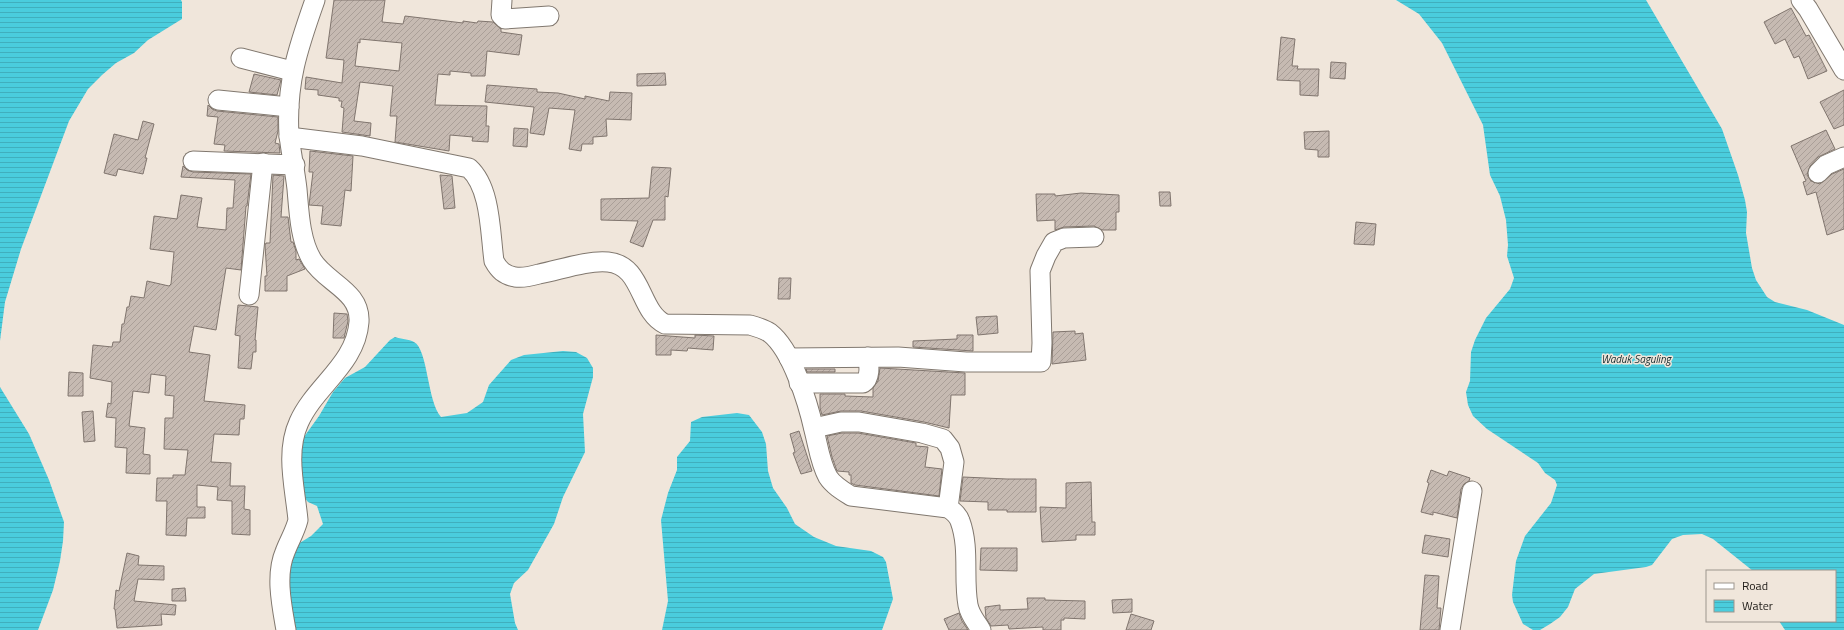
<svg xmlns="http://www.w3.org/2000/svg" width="1844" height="630" viewBox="0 0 1844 630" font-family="'Titillium Web',sans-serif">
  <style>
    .water { fill: url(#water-rules) }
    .building { fill: url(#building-hatch); stroke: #80756e; fill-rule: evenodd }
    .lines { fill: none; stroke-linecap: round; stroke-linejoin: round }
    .minor-casing { stroke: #81786f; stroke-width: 21 }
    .minor { stroke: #fff; stroke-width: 19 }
    .labels { text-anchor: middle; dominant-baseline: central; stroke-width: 3; stroke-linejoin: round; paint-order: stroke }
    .water-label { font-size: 11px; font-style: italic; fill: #172d30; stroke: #f0e6db }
  </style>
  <defs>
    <pattern id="water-rules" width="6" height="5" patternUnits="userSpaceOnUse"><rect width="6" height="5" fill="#4acddd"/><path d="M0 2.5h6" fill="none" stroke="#40afbd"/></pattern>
    <pattern id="building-hatch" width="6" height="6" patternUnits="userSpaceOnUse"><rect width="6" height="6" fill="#c6bab2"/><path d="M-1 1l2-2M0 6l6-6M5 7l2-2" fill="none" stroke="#aa9f98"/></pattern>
  </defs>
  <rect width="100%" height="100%" fill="#f0e6db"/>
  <g class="water">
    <path d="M0 0H181L182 2V19L148 40 134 53 116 63 102 75 88 89 69 121 21 249 5 302 0 341V376Z"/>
    <path d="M1396 0H1646L1722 129 1738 175 1745 200 1747 212 1746 233 1752 268 1756 280 1767 297 1775 302 1807 310 1844 325V630H1785L1779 621H1835V571H1753L1713 539 1702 534 1683 535 1672 539 1652 565 1646 567 1594 574 1575 589 1568 607 1560 617 1550 624 1540 630H1533L1523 624 1513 602 1512 595 1516 561 1525 536 1551 503 1557 485 1555 480 1545 473 1538 463 1487 429 1473 416 1468 405 1466 392 1470 381 1471 352 1475 340 1486 318 1510 289 1514 278 1507 256 1508 245 1506 220 1500 196 1490 175 1483 125 1442 43 1419 14Z"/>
    <path d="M395 337C401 339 409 339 414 342 428 349 427 401 441 417L467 413 483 402 489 385 511 360 524 355 563 351 576 352 587 358 593 368V377L583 414 585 452 563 497 554 524 528 570 514 583 510 594 515 623 518 630H290L287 570 293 547 311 536 323 524 317 506 308 502 298 490 301 441 319 416 333 392 345 378 365 367 390 340Z"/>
    <path d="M0 387 29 434 49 480 64 522 63 541 60 561 53 590 38 630H0Z"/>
    <path d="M737 413 749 415 762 432 766 444 768 471 773 488 787 508 795 524 814 537 836 546 871 551 883 557 886 562 893 599 882 630H662L668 601 661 520 668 493 677 470V457L690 441 691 422 702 417Z"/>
  </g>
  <g class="building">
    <path d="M334 0H385L382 22 403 24 405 16 463 23V21L477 23 478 21 493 22 501 29V32L522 35 519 55 487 51 485 76H471V73L450 71V75L438 74 435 105 487 106 486 126H489L488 142 472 141 473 137 450 135 449 151 395 142 397 116H390L393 86 360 82 354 121 371 123 370 136 342 132 344 108 341 107 342 101H339V98L318 95V90L305 89 306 77 342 83 344 60 326 58ZM360 39 402 43 399 71 355 66 358 42 360 43Z"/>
    <path d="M1791 8 1806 36 1809 35 1827 71 1808 79 1799 56 1794 58 1785 39 1775 44 1764 22Z"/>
    <path d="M1281 37 1295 39 1292 66H1298L1297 69H1319L1318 96 1300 95V81L1277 80Z"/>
    <path d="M1331 62 1346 63 1345 79 1330 78Z"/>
    <path d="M665 73 666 85 637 86V74Z"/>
    <path d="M254 74 281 80 277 95 249 92Z"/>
    <path d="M487 85 537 89V92L558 93 585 99V96L609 101 610 92 632 93 631 120 606 119 607 136 593 137V144H582L581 151 569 149 575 110 549 108 544 135 530 133 534 107 485 102Z"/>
    <path d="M1844 90V125L1834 129 1820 102Z"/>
    <path d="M208 105 212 109 217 111 278 117V131L275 143 279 144 280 153 224 151 225 145 214 144 218 117 207 116Z"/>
    <path d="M143 121 154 124 145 158H147L143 174 118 169 116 176 104 173 114 134 138 140Z"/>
    <path d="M514 128 528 129 527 147 513 146Z"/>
    <path d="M1826 130 1835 149 1818 157 1810 166 1807 175 1811 181 1820 184 1832 174 1844 169V229L1827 235 1816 192 1807 195 1803 182 1806 181 1791 146Z"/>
    <path d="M1329 131V157H1318V150L1305 149 1304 132Z"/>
    <path d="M310 151 353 156 351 191 345 190 341 226 321 224 323 206 309 205 313 172H309Z"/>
    <path d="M183 166 187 170 193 172 251 174 247 206H246L241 270 226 268 216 330 194 326 189 352 210 355 204 401 245 405 244 419H240L239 435 214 434 211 462 231 463 230 486H245L244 509 250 510V535L232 534V501L217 500 218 487 197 485V507H205V518H187L186 536 166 535 167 501H156L157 478H173V475H185L188 450 164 449 165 418H173L174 396 165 395 166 376 151 374 149 393 133 391 129 426 145 428 143 454 150 455V474L126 473 127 448 115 447 116 418 106 417 108 403 111 404 112 382 90 378 93 345 112 347 113 342H120L122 324H124L127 307H129L131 296 144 298 147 281 169 286 171 284 174 252 150 249 154 216 177 219 181 195 202 198 197 227 226 230 227 208H233L235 180 181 177Z"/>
    <path d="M652 167 671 168 668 197 665 196V220H653L643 247 630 242 638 221 601 220V199L649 198Z"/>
    <path d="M273 175 284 176 281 217H288L291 242H293L296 251V260L299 259 305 269 287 276V291H265V276H267L265 245 266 243H270Z"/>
    <path d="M440 175 452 176 455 208 444 209Z"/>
    <path d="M1159 192H1170L1171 206H1160Z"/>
    <path d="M1081 193 1119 195V212H1116V230H1102L1094 226 1064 227 1055 230V220L1037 221 1036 194H1055V196Z"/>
    <path d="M1356 222 1376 224 1374 245 1354 244Z"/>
    <path d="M779 278H791L790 299H778Z"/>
    <path d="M238 305 258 307 255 340H256V352H253L251 369 238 368 240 336 235 335Z"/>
    <path d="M334 313 347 314 348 321 344 338H333Z"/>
    <path d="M997 316 998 333 978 335 976 317Z"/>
    <path d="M1075 331V334L1083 333 1086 360 1052 364 1053 332Z"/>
    <path d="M656 335 695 338V335L714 336 713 350 688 348 687 351 671 350V355H656Z"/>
    <path d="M957 335H973V351L913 347V341L957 339Z"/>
    <path d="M880 368 965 373V395H951L949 428 924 422 861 411H841L822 415 820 408V394H845V396L873 397V388L878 381Z"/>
    <path d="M806 369H835V372H807Z"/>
    <path d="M69 372 83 373V396H68Z"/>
    <path d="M93 411 95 441 84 442 82 412Z"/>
    <path d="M799 431 812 471 801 474 793 453 795 452 790 434Z"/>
    <path d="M842 433H858L916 443V446L928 447 925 467 942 469 939 496 855 485 851 483V475H849V472L837 471 832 457 827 436Z"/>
    <path d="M1431 470 1447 476 1449 471 1470 478 1469 481 1464 484 1461 489 1457 518 1433 512V515L1421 512 1429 483 1427 482Z"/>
    <path d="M963 477 1007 479H1036V512H1007V510H988V502L960 501Z"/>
    <path d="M1091 482 1092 522H1095V535H1076V540L1042 542 1040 507 1066 508V483Z"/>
    <path d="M1425 535 1450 539 1448 557 1422 553Z"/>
    <path d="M981 548H1017V571L980 570Z"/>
    <path d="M127 553 139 556 138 565 164 566V580L138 579 134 601 176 605 175 615 161 614 162 625 117 628 115 609H114L116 590 119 591Z"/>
    <path d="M1425 575 1439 576 1437 608H1441L1439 630H1420Z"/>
    <path d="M185 588 186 601H172V589Z"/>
    <path d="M1027 598H1045V600L1085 601V619L1064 618V620H1061V630H1043V627L1009 629 1008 625 991 626 986 618 985 607 1000 605V610L1028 609Z"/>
    <path d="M1132 599V612L1113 613 1112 600Z"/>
    <path d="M959 613 962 621 968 630H949L944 619Z"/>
    <path d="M1131 614 1154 621 1151 630H1126Z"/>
  </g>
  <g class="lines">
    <defs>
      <g id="minor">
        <path d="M502 0 501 15 505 19 549 16"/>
        <path d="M1801 0 1808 9 1844 70"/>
        <path d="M241 58 292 71"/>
        <path d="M218 100 289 107"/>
        <path d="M289 137 362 146 469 168C491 188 490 232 494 261 499 270 504 275 515 277 522 278 532 276 539 274 560 270 587 260 608 262 643 265 639 312 665 324L750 325C757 327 764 329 770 333 792 350 808 403 814 430 818 445 820 463 828 477 833 485 843 491 851 496L948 508C953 511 958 515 960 521 970 548 963 578 968 605 970 616 976 621 981 630"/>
        <path d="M193 161 295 165"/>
        <path d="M1818 173 1826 165 1844 157"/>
        <path d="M249 295 263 163"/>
        <path d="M789 358 898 357 966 362H1041L1042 343 1040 271 1046 256 1054 242 1064 238 1094 237"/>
        <path d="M799 383H863C871 378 869 365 868 357"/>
        <path d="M814 428 841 422H859L922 433 943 439 950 448 954 462 948 508"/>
        <path d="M286 630C282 607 275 575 285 552 289 541 295 532 298 520 295 488 285 452 299 422 315 386 356 364 359 322 361 291 326 283 312 260 300 240 299 212 297 189 295 171 291 153 289 135 286 83 298 48 315 0"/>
        <path d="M1450 630 1472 491"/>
      </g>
    </defs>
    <use href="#minor" class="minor-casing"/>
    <use href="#minor" class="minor"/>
  </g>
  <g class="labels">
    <g class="water-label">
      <text x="1636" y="359">Waduk Saguling</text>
    </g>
  </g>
  <rect x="1706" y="570" width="130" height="52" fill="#f0e6db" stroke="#9c958d"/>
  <rect x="1714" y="583" width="20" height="6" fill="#ffffff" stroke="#9c958d"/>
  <text x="1742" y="590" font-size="12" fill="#1e1b17">Road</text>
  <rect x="1714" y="600" width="20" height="12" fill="url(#water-rules)" stroke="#9c958d"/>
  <text x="1742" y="610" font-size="12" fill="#1e1b17">Water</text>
</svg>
